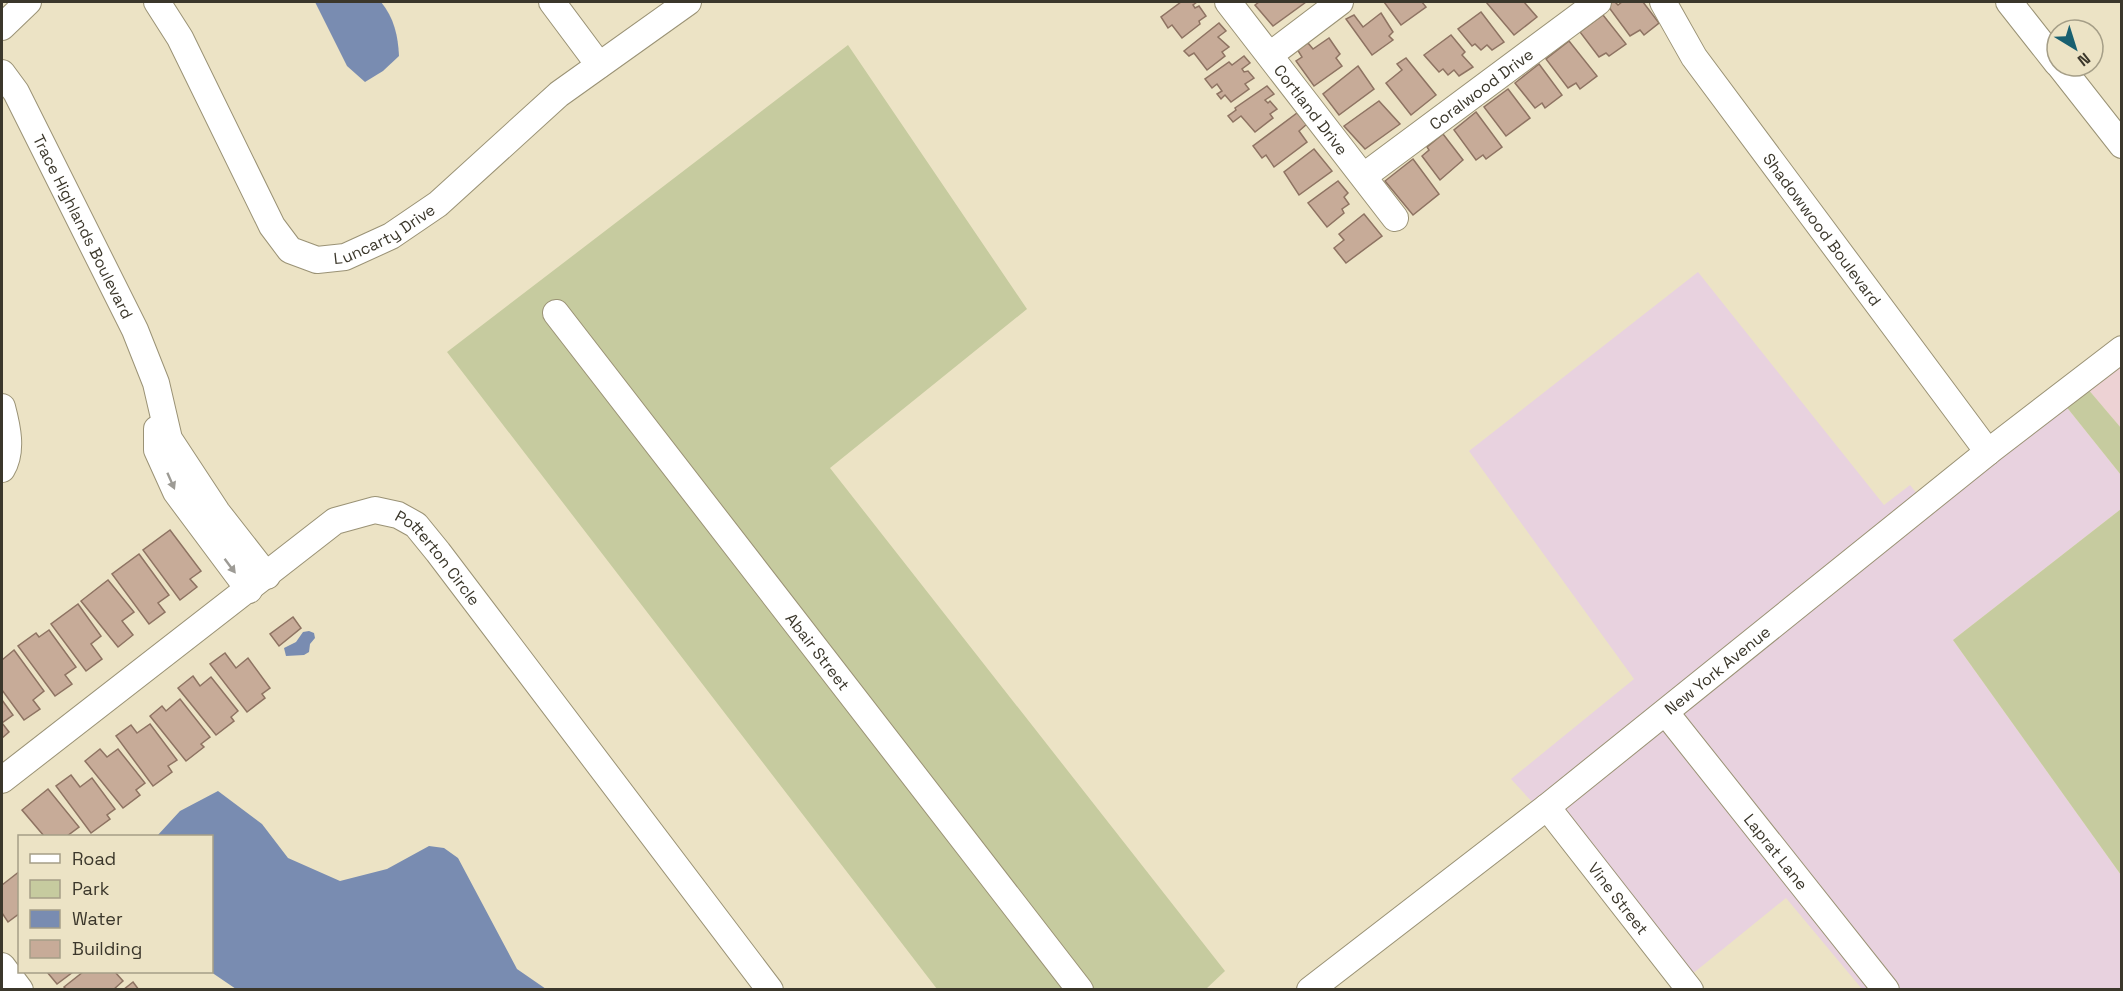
<svg xmlns="http://www.w3.org/2000/svg" width="2123" height="991" viewBox="0 0 2123 991" font-family="'Space Grotesk',sans-serif">
  <style>
    .commercial { fill: #e8d2df }
    .industrial { fill: #edd2d4 }
    .green { fill: #c6cb9f }
    .water { fill: #798cb1 }
    .building { fill: #c7ab98; stroke: #8e7362; stroke-width: 1.5 }
    .lines { fill: none; stroke-linecap: round; stroke-linejoin: round }
    .minor-casing { stroke: #9a9275; stroke-width: 28 }
    .minor { stroke: #fff; stroke-width: 26 }
    .oneway { fill: #9d9b95 }
    .labels { text-anchor: middle; dominant-baseline: central; stroke-width: 6; stroke-linejoin: round; paint-order: stroke }
    .street-label { font-size: 16px; fill: #3b372b; stroke: #ece3c5 }
  </style>
  <rect width="100%" height="100%" fill="#ece3c5"/>
  <g class="commercial">
    <path d="M1698 272 1884 505 1910 485 1918 495 1534 804 1511 779 1634 679 1469 451Z"/>
    <path d="M2065 405 2121 475V509L1953 640 2121 875V989H1862L1786 898 1691 975 1547 819Z"/>
  </g>
  <path class="industrial" d="M2121 361V428L2087 388Z"/>
  <g class="green">
    <path d="M848 45 1027 309 830 468 1225 971 1206 989H937L447 352Z"/>
    <path d="M2087 388 2121 428V475L2065 405Z"/>
    <path d="M2121 509V875L1953 640Z"/>
  </g>
  <g class="water">
    <path d="M315 2H381C394 18 398 35 399 56L383 71 365 82 347 66Z"/>
    <path d="M309 631 314 633 315 638 310 644 309 652 304 655 286 656 284 648 296 642 303 632Z"/>
    <path d="M218 791 262 824 288 858 340 881 387 869 429 846 444 848 458 858 517 969 546 989H236L211 972 212 836H157L180 811Z"/>
  </g>
  <g class="building">
    <path d="M1181 2H1197L1193 5 1195 8 1199 6 1206 16 1199 21 1200 24 1182 38 1172 25 1168 28 1161 17Z"/>
    <path d="M1259 2H1306L1273 26 1255 5Z"/>
    <path d="M1384 2H1422L1426 7 1401 25Z"/>
    <path d="M1486 2H1524L1537 17 1514 35Z"/>
    <path d="M1605 2H1615L1618 5 1622 2H1643L1659 23 1644 35 1640 30 1630 36Z"/>
    <path d="M1481 12 1504 42 1492 50 1487 45 1481 50 1475 44 1472 46 1458 29Z"/>
    <path d="M1381 13 1393 32 1389 36 1393 40 1372 55 1346 19 1354 15 1363 27Z"/>
    <path d="M1603 15 1626 44 1609 56 1606 53 1599 57 1580 32Z"/>
    <path d="M1219 23 1226 31 1218 37 1229 47 1222 52 1225 56 1207 70 1194 53 1189 56 1184 51Z"/>
    <path d="M1451 35 1465 52 1462 55 1473 67 1459 76 1454 70 1448 75 1443 69 1439 72 1424 55Z"/>
    <path d="M1329 38 1340 54 1336 58 1342 66 1314 86 1296 61 1302 57 1297 49 1308 43 1313 49Z"/>
    <path d="M1569 41 1597 76 1580 89 1576 83 1568 88 1546 59Z"/>
    <path d="M1244 56 1250 63 1242 69 1244 72 1248 71 1254 78 1245 84 1249 89 1231 102 1225 95 1221 99 1217 94 1222 91 1217 84 1212 88 1205 79 1229 62 1232 65Z"/>
    <path d="M1406 58 1436 95 1411 115 1386 83 1402 70 1397 64Z"/>
    <path d="M1539 64 1562 95 1545 108 1542 103 1535 108 1515 83Z"/>
    <path d="M1358 66 1374 89 1339 115 1323 94Z"/>
    <path d="M1267 86 1274 94 1265 100 1268 103 1270 101 1277 109 1270 114 1273 118 1255 132 1241 116 1233 122 1228 116 1236 110 1235 108Z"/>
    <path d="M1508 89 1530 118 1506 136 1484 107Z"/>
    <path d="M1379 101 1400 124 1365 149 1344 126Z"/>
    <path d="M1476 112 1502 147 1486 159 1483 155 1476 160 1454 130Z"/>
    <path d="M1297 113 1307 124 1299 131 1307 142 1274 167 1266 155 1262 158 1253 146Z"/>
    <path d="M1443 134 1463 160 1440 180 1422 156 1429 150 1427 147Z"/>
    <path d="M1314 149 1332 171 1299 195 1284 172Z"/>
    <path d="M1413 159 1439 194 1413 215 1385 181Z"/>
    <path d="M1338 181 1348 193 1344 197 1349 204 1342 209 1344 213 1327 227 1308 203Z"/>
    <path d="M1364 214 1382 236 1346 263 1334 248 1344 240 1339 234Z"/>
    <path d="M170 530 201 571 190 579 197 587 180 600 143 550Z"/>
    <path d="M139 554 169 595 158 603 165 612 149 624 112 574Z"/>
    <path d="M108 580 134 612 122 621 133 635 118 647 81 601Z"/>
    <path d="M78 604 101 636 91 644 102 659 86 671 51 624Z"/>
    <path d="M293 617 301 628 279 646 270 634Z"/>
    <path d="M49 630 76 667 65 675 72 684 55 696 18 646 36 633 39 637Z"/>
    <path d="M14 650 44 691 33 700 40 709 24 720 2 690V660Z"/>
    <path d="M225 653 236 668 248 658 270 688 262 694 265 698 247 712 210 664Z"/>
    <path d="M193 676 200 686 211 677 238 711 231 717 234 721 216 735 178 688Z"/>
    <path d="M180 699 210 737 201 744 204 747 186 761 150 716 162 706 166 711Z"/>
    <path d="M2 700 13 715 2 723 9 732 2 738Z"/>
    <path d="M150 724 177 760 168 766 172 772 153 786 116 736 131 725 137 733Z"/>
    <path d="M100 749 107 757 118 749 145 783 136 790 140 795 123 808 85 761Z"/>
    <path d="M71 775 80 787 92 778 115 809 107 815 110 819 91 833 56 786Z"/>
    <path d="M48 789 79 827 67 836H44L22 810Z"/>
    <path d="M20 871V913L8 922 2 913V885Z"/>
    <path d="M47 972H73L57 984Z"/>
    <path d="M83 972H115L123 981 113 990H67L64 987Z"/>
    <path d="M133 982 139 990H123Z"/>
  </g>
  <g class="lines">
    <defs>
      <g id="minor">
        <path id="s1" d="M157 2 180 38 272 226 290 250 317 260 345 257 391 236 438 204 559 94 688 2"/>
        <path d="M552 2 599 65"/>
        <path id="s2" d="M1228 2 1395 218"/>
        <path id="s3" d="M1663 2 1694 57 1988 452"/>
        <path d="M2009 2 2057 63"/>
        <path d="M2 27 28 2"/>
        <path d="M1270 55 1340 2"/>
        <path d="M2060 66 2122 145"/>
        <path id="s4" d="M2 73 16 92 135 330 156 383 169 439 217 512 267 576"/>
        <path id="s5" d="M1364 176 1598 2"/>
        <path id="s6" d="M556 313 1080 990"/>
        <path d="M2 407C7 426 13 451 2 469"/>
        <path d="M157 429V450L176 492 249 590"/>
        <path id="s7" d="M1666 713 1886 990"/>
        <path id="s8" d="M2 780 335 521 375 510 398 515 416 525 438 552 770 990"/>
        <path id="s9" d="M1547 807 1690 990"/>
        <path d="M2 966 20 990"/>
        <path id="s10" d="M1310 990 1547 807 1988 452 2122 349"/>
      </g>
    </defs>
    <use href="#minor" class="minor-casing"/>
    <use href="#minor" class="minor"/>
  </g>
  <defs><path id="oneway-solid" d="M-6-.8H1V-3.2L6.5 0L1 3.2V.8H-6Z" transform="scale(1.5)"/></defs>
  <g class="oneway">
    <use href="#oneway-solid" transform="translate(171 481) rotate(66)"/>
    <use href="#oneway-solid" transform="translate(230 566) rotate(53)"/>
  </g>
  <g class="labels">
    <g class="street-label">
      <text stroke="none"><textPath href="#s5" startOffset="146">Coralwood Drive</textPath></text>
      <text stroke="none"><textPath href="#s2" startOffset="136">Cortland Drive</textPath></text>
      <text stroke="none"><textPath href="#s4" startOffset="174">Trace Highlands Boulevard</textPath></text>
      <text stroke="none"><textPath href="#s3" startOffset="278">Shadowwood Boulevard</textPath></text>
      <text stroke="none"><textPath href="#s1" startOffset="384">Luncarty Drive</textPath></text>
      <text stroke="none"><textPath href="#s8" startOffset="546">Potterton Circle</textPath></text>
      <text stroke="none"><textPath href="#s6" startOffset="428">Abair Street</textPath></text>
      <text stroke="none"><textPath href="#s10" startOffset="518">New York Avenue</textPath></text>
      <text stroke="none"><textPath href="#s7" startOffset="177">Laprat Lane</textPath></text>
      <text stroke="none"><textPath href="#s9" startOffset="116">Vine Street</textPath></text>
    </g>
  </g>
  <rect width="2123" height="991" fill="none" stroke="#3b372b" stroke-width="6"/>
  <rect x="18" y="835" width="195" height="138" fill="#ece3c5" stroke="#a59e87" stroke-width="1.5"/>
  <rect x="30" y="854" width="30" height="9" fill="#ffffff" stroke="#a59e87" stroke-width="1.5"/>
  <text x="72" y="865" font-size="18" fill="#3b372b">Road</text>
  <rect x="30" y="880" width="30" height="18" fill="#c6cb9f" stroke="#a59e87" stroke-width="1.5"/>
  <text x="72" y="895" font-size="18" fill="#3b372b">Park</text>
  <rect x="30" y="910" width="30" height="18" fill="#798cb1" stroke="#a59e87" stroke-width="1.5"/>
  <text x="72" y="925" font-size="18" fill="#3b372b">Water</text>
  <rect x="30" y="940" width="30" height="18" fill="#c7ab98" stroke="#a59e87" stroke-width="1.5"/>
  <text x="72" y="955" font-size="18" fill="#3b372b">Building</text>
  <g transform="translate(2075 48) rotate(142)"><circle r="28" fill="#ece3c5" stroke="#a59e87" stroke-width="1.5"/>
  <path d="M0-4.5L10 22L0 15L-10 22Z" fill="#196070"/>
  <text y="-9" font-size="16" font-weight="bold" text-anchor="middle" fill="#3b372b">N</text>
  </g>
</svg>
